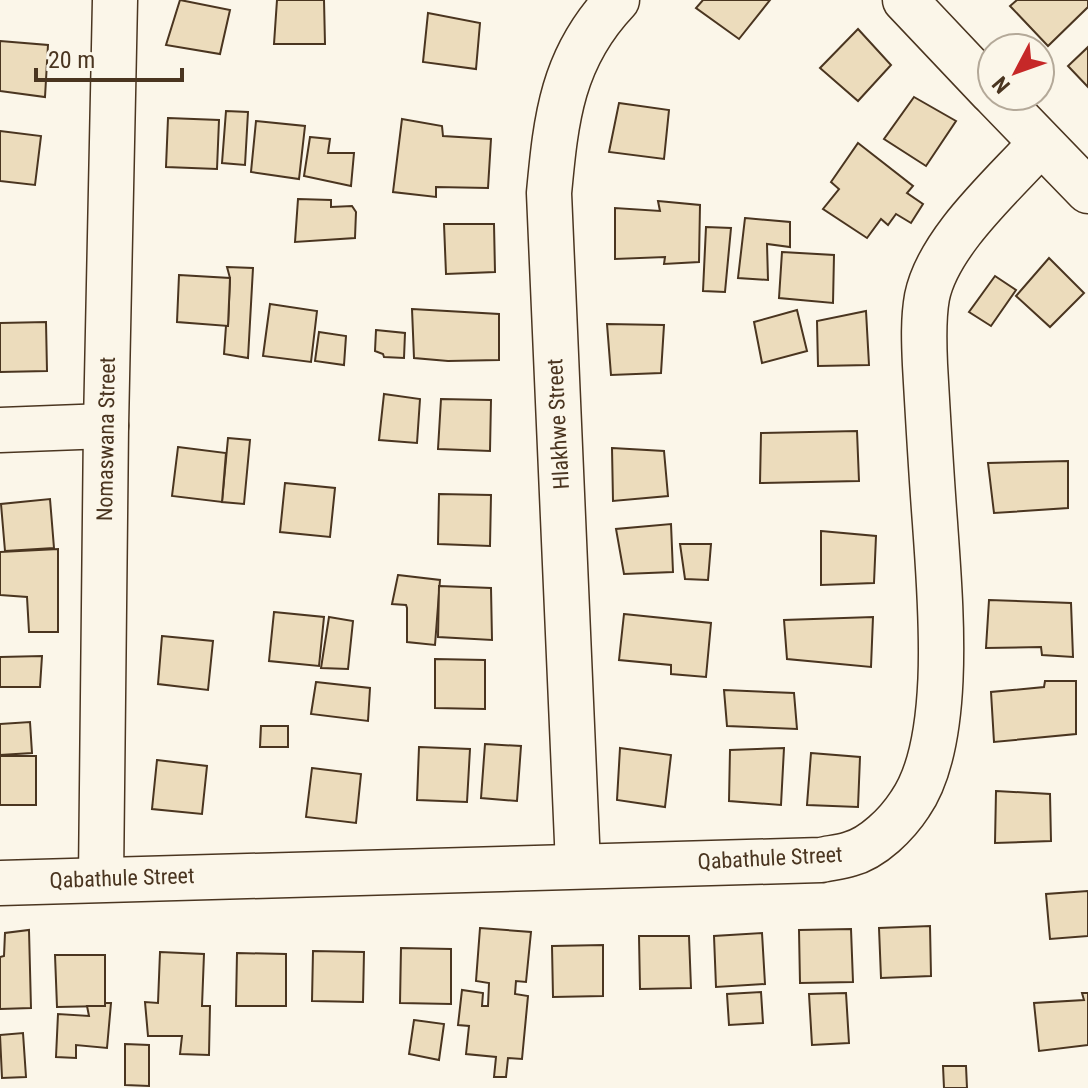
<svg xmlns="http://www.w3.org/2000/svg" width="1088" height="1088" viewBox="0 0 1088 1088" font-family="'Roboto Condensed',sans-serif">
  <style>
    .building { fill: #ecdcbc; stroke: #4a3520; stroke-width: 2 }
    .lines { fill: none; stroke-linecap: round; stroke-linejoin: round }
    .street-casing { stroke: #4a3520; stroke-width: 47 }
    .street { stroke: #fbf6e9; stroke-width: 44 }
    .labels { text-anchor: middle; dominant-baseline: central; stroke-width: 6; stroke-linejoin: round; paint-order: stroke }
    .street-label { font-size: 22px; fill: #4a3520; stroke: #fbf6e9 }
  </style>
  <rect width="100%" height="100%" fill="#fbf6e9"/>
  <g class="building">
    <path d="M180 0 230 10 220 54 166 45Z"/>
    <path d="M277 0H324L325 44H274Z"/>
    <path d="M703 0H770L739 39 696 8Z"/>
    <path d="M1017 0H1088V7L1048 46 1010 6Z"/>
    <path d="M428 13 480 23 476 69 423 62Z"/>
    <path d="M858 29 891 65 858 101 820 68Z"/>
    <path d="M0 41 48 45 45 97 0 91Z"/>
    <path d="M1088 47V87L1068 66Z"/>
    <path d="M914 97 956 121 926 166 884 139Z"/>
    <path d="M619 103 669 110 664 159 609 152Z"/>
    <path d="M226 111 248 112 245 165 222 163Z"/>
    <path d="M168 118 219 120 217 169 166 167Z"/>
    <path d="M402 119 442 126 443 136 491 139 488 188 436 187V197L393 192Z"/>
    <path d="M256 121 305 126 299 179 251 172Z"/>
    <path d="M0 131 41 136 35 185 0 181Z"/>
    <path d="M310 137 330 139 328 153H354L351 186 304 176Z"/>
    <path d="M858 143 913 186 907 193 923 204 911 223 896 214 888 225 881 219 867 238 823 209 839 189 831 182Z"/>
    <path d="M298 199 331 200V207L352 206 356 212 355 238 295 242Z"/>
    <path d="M658 201 700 205 699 262 664 264 665 257 615 259V208L660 211Z"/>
    <path d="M745 218 790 222V247L767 244 768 280 738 278Z"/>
    <path d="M444 224H494L495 272 446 274Z"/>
    <path d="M706 227 731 228 725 292 703 291Z"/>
    <path d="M782 252 834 255 833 303 779 298Z"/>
    <path d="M1049 258 1084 293 1050 327 1016 296Z"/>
    <path d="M227 267 253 268 248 358 224 354 226 326H228L230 278Z"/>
    <path d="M179 275 230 278 228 326 177 322Z"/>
    <path d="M995 276 1016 290 991 326 969 312Z"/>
    <path d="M270 304 317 311 311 362 263 356Z"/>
    <path d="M412 309 499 314V360L448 361 414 358Z"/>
    <path d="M797 310 807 351 762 363 754 322Z"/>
    <path d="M866 311 869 365 818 366 817 321Z"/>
    <path d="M46 322 47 371 0 372V323Z"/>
    <path d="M607 324 664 325 661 373 611 375Z"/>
    <path d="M376 330 405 333 404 358 384 357 383 354 375 351Z"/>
    <path d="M319 332 346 336 344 365 315 361Z"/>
    <path d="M384 394 420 399 417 443 379 440Z"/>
    <path d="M441 399 491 400 490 451 438 449Z"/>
    <path d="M857 431 859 481 760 483 761 433Z"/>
    <path d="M228 438 250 440 244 504 222 502Z"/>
    <path d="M178 447 226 453 222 502 172 496Z"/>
    <path d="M612 448 664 451 668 496 613 501Z"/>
    <path d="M1068 461V508L994 513 988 463Z"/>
    <path d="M285 483 335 488 330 537 280 532Z"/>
    <path d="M439 494 491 495 490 546 438 544Z"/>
    <path d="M50 499 54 548 5 551 1 504Z"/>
    <path d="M671 524 673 572 624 574 616 529Z"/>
    <path d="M821 531 876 536 874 583 821 585Z"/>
    <path d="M680 544H711L708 580 685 579Z"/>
    <path d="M58 549V632H29L27 597 0 595V552Z"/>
    <path d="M398 575 440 580 435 645 407 642V608L406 605 392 604Z"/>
    <path d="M439 586 491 588 492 640 438 637Z"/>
    <path d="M989 600 1071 603 1073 657 1042 655 1041 647 986 648Z"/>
    <path d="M274 612 324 617 319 666 269 661Z"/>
    <path d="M624 614 711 623 706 677 671 674V665L619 660Z"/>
    <path d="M329 617 353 621 348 669 321 668Z"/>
    <path d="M873 617 871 667 787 659 784 620Z"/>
    <path d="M162 636 213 641 208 690 158 684Z"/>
    <path d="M42 656 40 687H0V657Z"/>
    <path d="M435 659 485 660V709L435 708Z"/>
    <path d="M1045 681H1076V734L994 742 991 692 1044 687Z"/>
    <path d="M316 682 370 688 368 721 311 714Z"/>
    <path d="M724 690 794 693 797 729 727 726Z"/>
    <path d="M30 722 32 753 0 755V724Z"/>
    <path d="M261 726H288V747H260Z"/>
    <path d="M485 744 521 746 517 801 481 798Z"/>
    <path d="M419 747 470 749 467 802 417 800Z"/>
    <path d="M620 748 671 755 665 807 617 800Z"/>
    <path d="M784 748 781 805 729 801 730 750Z"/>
    <path d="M811 753 860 757 858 807 807 805Z"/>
    <rect x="0" y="756" width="36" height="49"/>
    <path d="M157 760 207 766 202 814 152 809Z"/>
    <path d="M312 768 361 774 356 823 306 817Z"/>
    <path d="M996 791 1050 794 1051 841 995 843Z"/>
    <path d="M1088 891V936L1050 939 1046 894Z"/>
    <path d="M930 926 931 976 881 978 879 928Z"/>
    <path d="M480 928 531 932 526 982 516 981 515 994 528 996 522 1059 508 1058 506 1077H494L496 1057 466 1054 469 1026 458 1025 462 990 483 993 482 1006H488L489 983 476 981Z"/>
    <path d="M851 929 853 982 800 983 799 930Z"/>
    <path d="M29 930 31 1008 0 1009V957L4 956 5 933Z"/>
    <path d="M762 933 765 984 716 987 714 936Z"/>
    <path d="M639 936H689L691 988 640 989Z"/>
    <path d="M603 945V996L553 997 552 946Z"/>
    <path d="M401 948 451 949V1004L400 1003Z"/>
    <path d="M313 951 364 952 363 1002 312 1001Z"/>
    <path d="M160 952 204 954 202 1006H210L209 1055 180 1054 182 1036H148L145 1002 158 1003Z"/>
    <path d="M237 953 286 954V1006H236Z"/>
    <path d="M55 955H105V1006L57 1007Z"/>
    <path d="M761 992 763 1023 729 1025 727 994Z"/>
    <path d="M846 993 849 1043 812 1045 809 994Z"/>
    <path d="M1082 993H1088V1045L1039 1051 1034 1003 1084 1000Z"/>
    <path d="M105 1003H111L107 1048 76 1045V1058L56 1057 58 1014 89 1016 87 1006H105Z"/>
    <path d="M414 1020 444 1024 439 1060 409 1054Z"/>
    <path d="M23 1033 26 1077 2 1078 0 1035Z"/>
    <path d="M125 1044 149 1045V1086L125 1085Z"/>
    <path d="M943 1066H966L967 1088H944Z"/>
  </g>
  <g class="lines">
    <defs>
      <g id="street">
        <path d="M905 0 992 92"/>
        <path d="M996 96 1088 191"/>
        <path d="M0 430 106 426"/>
        <path d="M578 865 549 193C556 118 562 58 617 0"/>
        <path d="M101 879 106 426 115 0"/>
        <path d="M0 883 821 860C830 858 841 857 850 854 873 848 897 824 910 804 954 741 940 598 935 523 931 471 928 418 925 365 924 343 923 319 927 297 938 242 1003 185 1040 144"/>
      </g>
    </defs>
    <use href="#street" class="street-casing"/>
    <use href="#street" class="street"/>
  </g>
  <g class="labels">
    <g class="street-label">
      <text transform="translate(558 424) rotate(-93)">Hlakhwe Street</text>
      <text transform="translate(106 439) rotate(-89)">Nomaswana Street</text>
      <text transform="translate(770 858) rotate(-3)">Qabathule Street</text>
      <text transform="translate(122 878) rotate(-2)">Qabathule Street</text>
    </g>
  </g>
  <g transform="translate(1016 72) rotate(229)"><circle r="38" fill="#fbf6e9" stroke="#b4a999" stroke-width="2"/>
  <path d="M0-6L14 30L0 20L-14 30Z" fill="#c62828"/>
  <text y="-12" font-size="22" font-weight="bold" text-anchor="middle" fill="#4a3520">N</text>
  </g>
  <path d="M36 68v12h146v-12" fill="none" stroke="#4a3520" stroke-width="4"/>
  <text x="48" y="68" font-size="24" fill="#4a3520" stroke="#fbf6e9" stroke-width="6" paint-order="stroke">20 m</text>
</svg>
